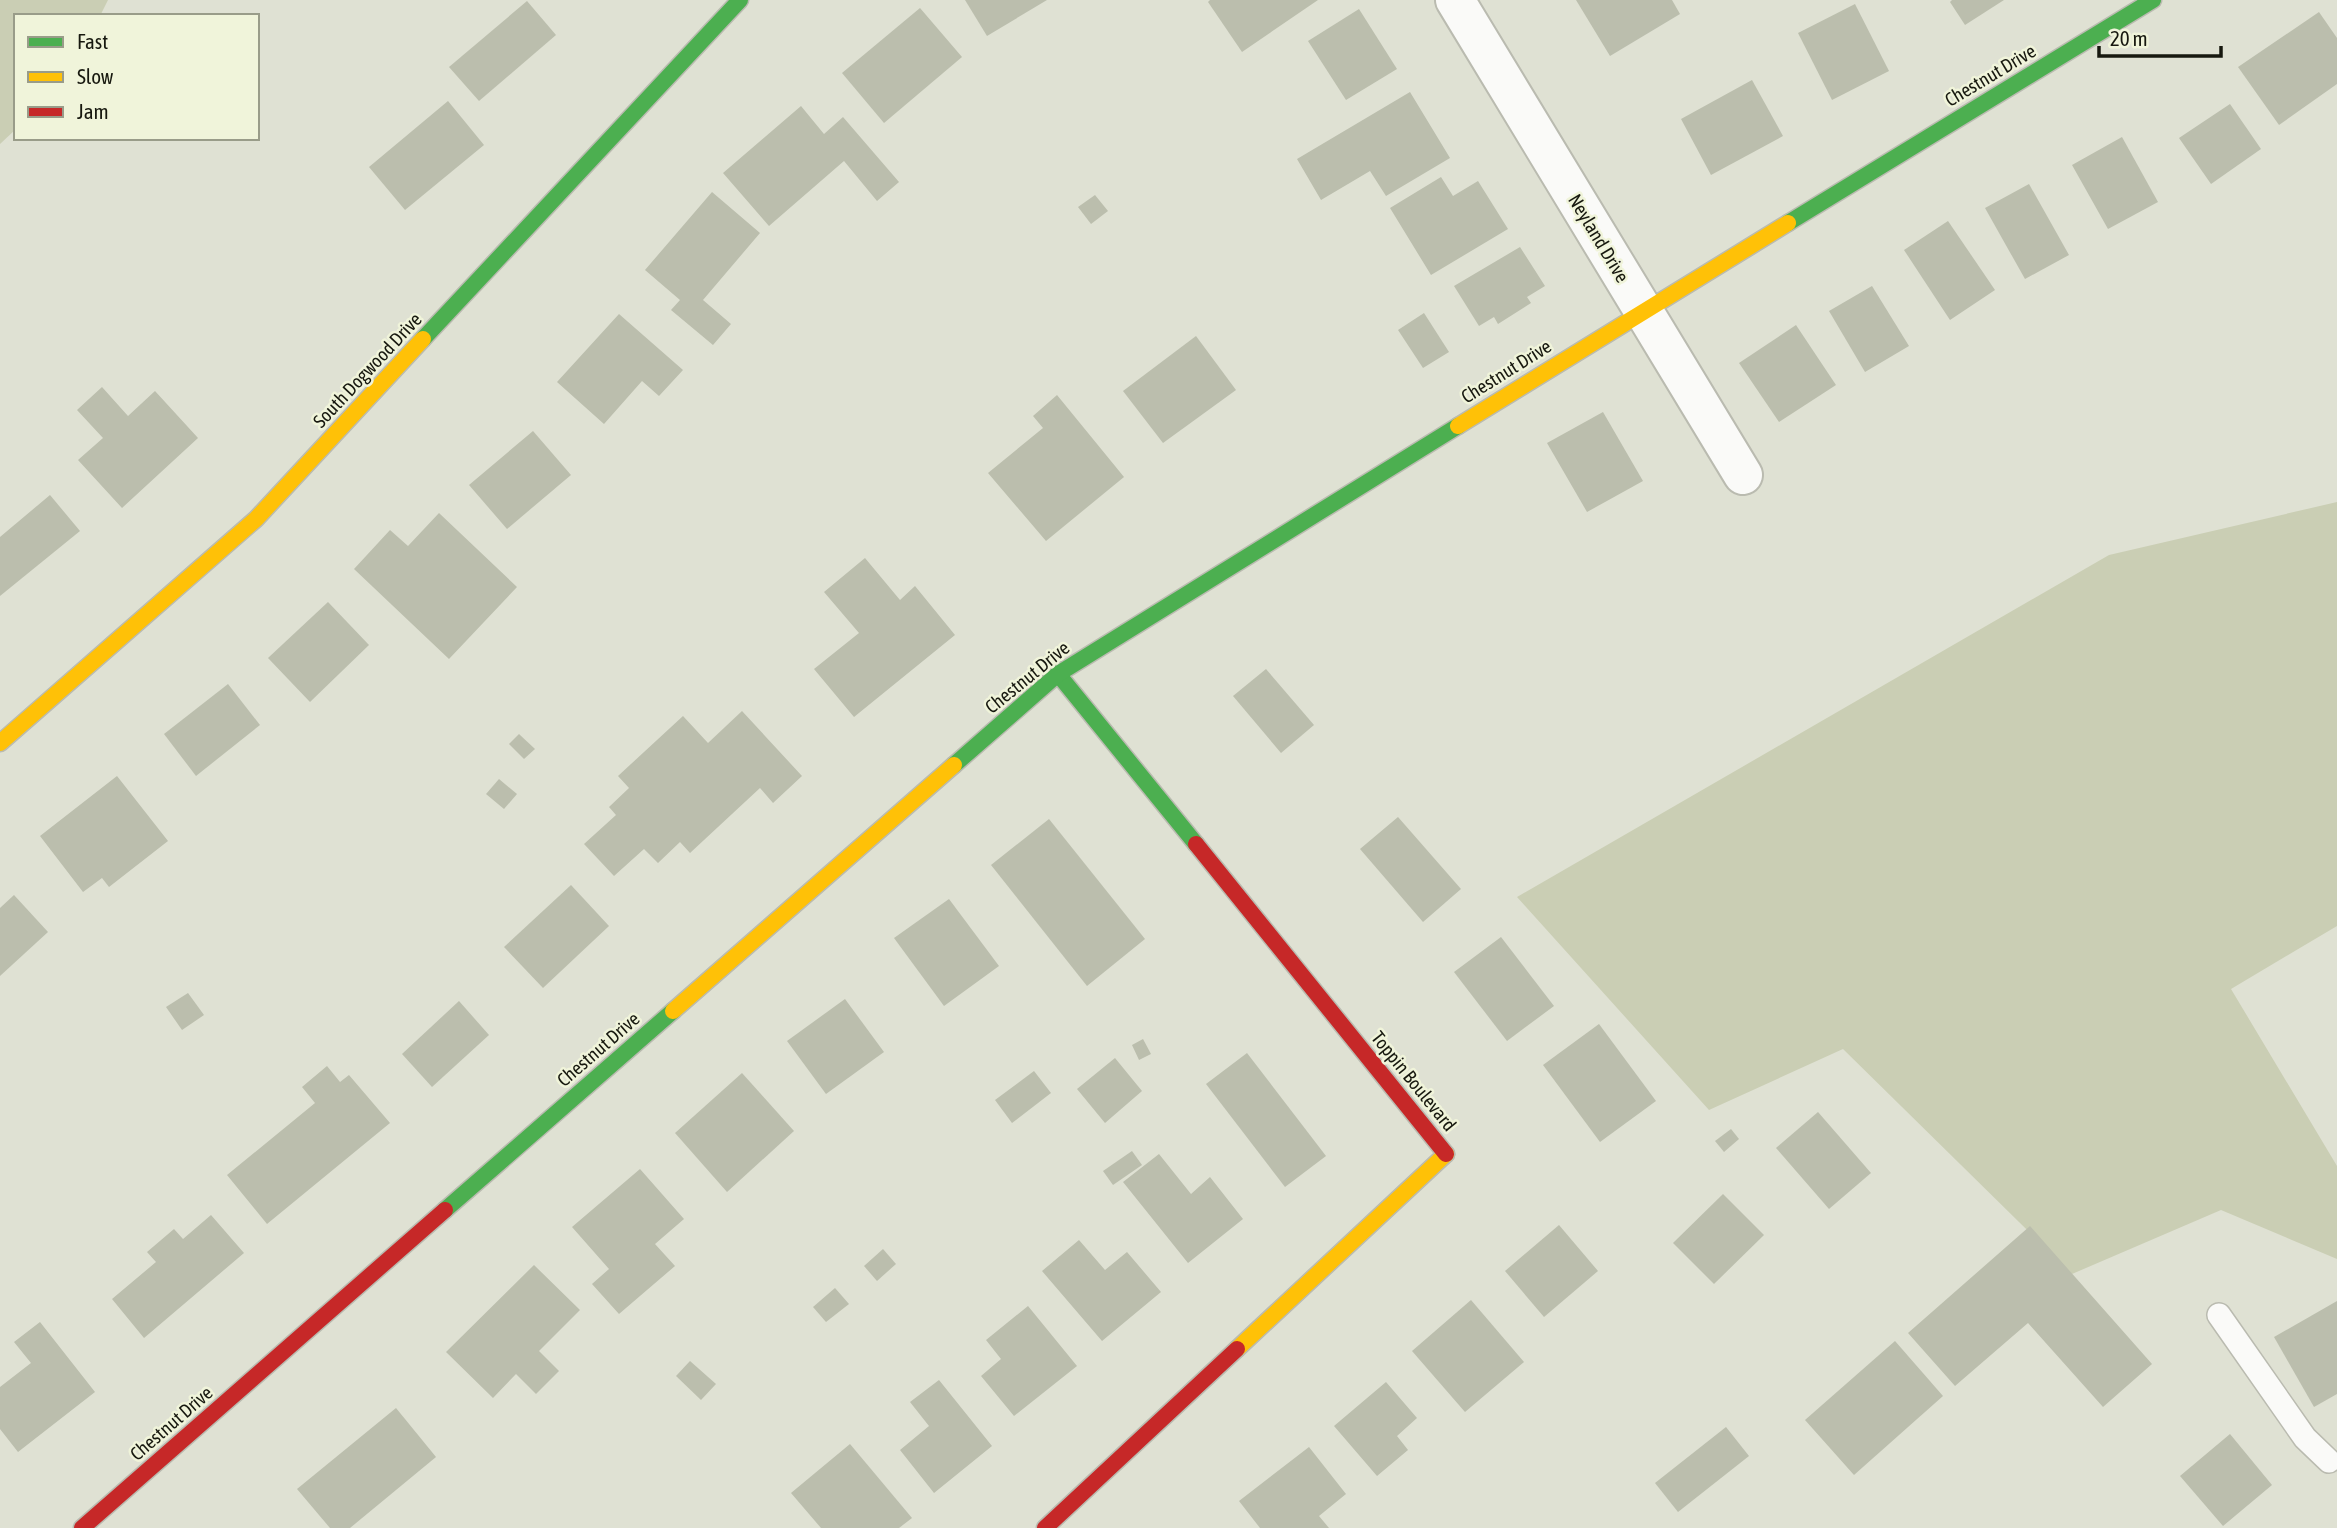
<svg xmlns="http://www.w3.org/2000/svg" width="2337" height="1528" viewBox="0 0 2337 1528" font-family="'Asap Condensed',sans-serif">
  <style>
    .green { fill: #caceb4 }
    .building { fill: #bbbead }
    .lines { fill: none; stroke-linecap: round; stroke-linejoin: round }
    .lane-casing { stroke: #babbb0; stroke-width: 26 }
    .street-casing { stroke: #babbb0; stroke-width: 42 }
    .fast-casing { stroke: #babbb0; stroke-width: 19 }
    .slow-casing { stroke: #babbb0; stroke-width: 19 }
    .jam-casing { stroke: #babbb0; stroke-width: 19 }
    .lane { stroke: #fafaf8; stroke-width: 23 }
    .street { stroke: #fafaf8; stroke-width: 38 }
    .fast { stroke: #4caf50; stroke-width: 16 }
    .slow { stroke: #ffc107; stroke-width: 16 }
    .jam { stroke: #c62828; stroke-width: 16 }
    .labels { text-anchor: middle; dominant-baseline: central; stroke-width: 5; stroke-linejoin: round; paint-order: stroke }
    .street-label { font-size: 19px; fill: #17180f; stroke: #f0f4da }
  </style>
  <rect width="100%" height="100%" fill="#dfe1d3"/>
  <g class="green">
    <path d="M0 0H108L100 16H16V129L0 144Z"/>
    <path d="M2337 502V926L2231 989 2337 1166V1259L2221 1210 2072 1274 1843 1049 1709 1110 1517 897 2109 555Z"/>
  </g>
  <g class="building">
    <path d="M965 0H1047L987 36Z"/>
    <path d="M1210 0H1318L1242 52 1208 2Z"/>
    <path d="M1576 0H1672L1680 14 1610 56Z"/>
    <path d="M1952 0H2004L1965 25 1950 2Z"/>
    <path d="M527 1 556 35 479 101 449 67Z"/>
    <path d="M1855 4 1889 71 1832 100 1798 33Z"/>
    <path d="M920 8 962 57 884 123 842 73Z"/>
    <path d="M1359 9 1397 69 1346 100 1308 41Z"/>
    <path d="M2319 12 2337 38V84L2279 125 2238 67Z"/>
    <path d="M1752 80 1783 136 1711 175 1681 119Z"/>
    <path d="M1410 92 1450 158 1386 196 1370 171 1321 200 1297 159Z"/>
    <path d="M448 101 484 145 405 210 369 167Z"/>
    <path d="M2230 104 2261 149 2211 184 2179 138Z"/>
    <path d="M801 106 824 134 843 117 899 182 877 201 844 161 769 226 723 173Z"/>
    <path d="M2122 137 2158 202 2108 229 2072 165Z"/>
    <path d="M1441 177 1453 196 1478 181 1508 229 1431 275 1390 208Z"/>
    <path d="M2029 184 2069 255 2025 279 1985 208Z"/>
    <path d="M712 192 760 233 703 300 731 324 713 345 671 310 680 300 645 270Z"/>
    <path d="M1095 195 1108 211 1091 224 1078 207Z"/>
    <path d="M1948 221 1995 290 1950 320 1904 250Z"/>
    <path d="M1520 247 1545 286 1527 297 1531 303 1498 324 1494 317 1479 326 1454 286Z"/>
    <path d="M1872 286 1909 346 1865 372 1829 311Z"/>
    <path d="M1424 313 1449 352 1423 368 1398 330Z"/>
    <path d="M619 314 683 370 659 396 642 381 604 424 557 382Z"/>
    <path d="M1796 325 1836 385 1779 422 1739 363Z"/>
    <path d="M1196 336 1236 390 1163 443 1123 391Z"/>
    <path d="M102 387 128 416 155 391 198 438 122 508 78 460 103 438 77 410Z"/>
    <path d="M1057 395 1124 477 1046 541 988 473 1043 428 1033 416Z"/>
    <path d="M1603 412 1643 481 1587 512 1547 443Z"/>
    <path d="M533 431 571 475 507 529 469 485Z"/>
    <path d="M50 495 80 531 0 596V537Z"/>
    <path d="M439 513 517 587 449 659 354 569 390 530 408 546Z"/>
    <path d="M865 558 900 600 915 586 955 635 854 717 814 669 859 633 824 592Z"/>
    <path d="M328 602 369 645 310 702 268 658Z"/>
    <path d="M1266 669 1314 725 1281 753 1233 696Z"/>
    <path d="M228 684 260 725 196 776 164 734Z"/>
    <path d="M742 711 802 776 773 803 760 788 690 853 680 842 658 863 644 849 614 876 584 844 616 815 609 807 629 788 618 776 683 716 708 743Z"/>
    <path d="M519 734 535 749 524 759 509 744Z"/>
    <path d="M117 776 168 841 109 887 102 878 83 892 40 836Z"/>
    <path d="M499 779 517 794 504 809 486 794Z"/>
    <path d="M1398 817 1461 889 1423 922 1360 849Z"/>
    <path d="M1049 819 1145 939 1087 986 991 865Z"/>
    <path d="M571 885 609 926 543 988 504 947Z"/>
    <path d="M14 895 48 932 0 976V908Z"/>
    <path d="M949 899 999 966 944 1006 894 938Z"/>
    <path d="M1501 937 1554 1006 1507 1041 1454 972Z"/>
    <path d="M188 993 204 1015 182 1030 166 1007Z"/>
    <path d="M845 999 884 1052 826 1094 787 1041Z"/>
    <path d="M459 1001 489 1035 432 1087 402 1054Z"/>
    <path d="M1599 1024 1656 1101 1600 1142 1543 1065Z"/>
    <path d="M1143 1039 1151 1054 1139 1060 1132 1045Z"/>
    <path d="M1247 1053 1326 1156 1285 1187 1206 1084Z"/>
    <path d="M1115 1058 1142 1091 1105 1123 1077 1089Z"/>
    <path d="M327 1066 340 1082 349 1075 390 1123 267 1224 227 1175 315 1103 302 1087Z"/>
    <path d="M1034 1071 1051 1093 1012 1123 995 1100Z"/>
    <path d="M742 1073 794 1131 727 1192 675 1133Z"/>
    <path d="M1818 1112 1871 1173 1829 1209 1776 1148Z"/>
    <path d="M1731 1129 1739 1139 1724 1152 1715 1141Z"/>
    <path d="M1132 1151 1142 1165 1113 1185 1103 1171Z"/>
    <path d="M1159 1154 1191 1194 1210 1177 1243 1219 1188 1263 1123 1182Z"/>
    <path d="M640 1169 684 1219 655 1244 675 1266 619 1314 592 1284 609 1269 572 1227Z"/>
    <path d="M1723 1194 1764 1235 1714 1284 1673 1243Z"/>
    <path d="M211 1215 244 1253 144 1338 112 1299 156 1262 147 1252 174 1229 183 1239Z"/>
    <path d="M1559 1225 1598 1271 1544 1317 1505 1271Z"/>
    <path d="M2030 1226 2152 1364 2103 1407 2028 1323 1955 1386 1908 1333Z"/>
    <path d="M1079 1240 1105 1270 1127 1252 1161 1292 1102 1341 1042 1271Z"/>
    <path d="M883 1249 896 1264 877 1281 864 1266Z"/>
    <path d="M534 1265 580 1310 539 1351 559 1371 536 1394 516 1374 493 1398 446 1352Z"/>
    <path d="M835 1288 849 1304 826 1322 813 1307Z"/>
    <path d="M1471 1300 1524 1362 1465 1412 1412 1351Z"/>
    <path d="M2337 1301V1394L2314 1407 2274 1337Z"/>
    <path d="M1028 1306 1077 1366 1014 1416 981 1376 1001 1359 986 1340Z"/>
    <path d="M40 1322 95 1392 18 1452 0 1429V1387L31 1363 14 1342Z"/>
    <path d="M1895 1341 1943 1396 1854 1475 1805 1420Z"/>
    <path d="M690 1361 716 1384 701 1400 676 1376Z"/>
    <path d="M939 1380 992 1446 934 1493 900 1450 929 1426 910 1402Z"/>
    <path d="M1386 1382 1417 1418 1397 1436 1408 1450 1377 1476 1334 1426Z"/>
    <path d="M396 1408 436 1457 350 1528H330L297 1489Z"/>
    <path d="M1726 1427 1749 1456 1678 1512 1655 1483Z"/>
    <path d="M2230 1434 2272 1485 2223 1526 2180 1476Z"/>
    <path d="M850 1444 912 1518 899 1528H821L791 1493Z"/>
    <path d="M1309 1447 1346 1494 1319 1516 1329 1528H1260L1239 1501Z"/>
  </g>
  <g class="lines">
    <defs>
      <path id="lane" d="M2219 1315 2305 1438 2329 1461"/>
      <path id="street" d="M1455 0 1743 475"/>
      <g id="fast">
        <path d="M1788 223 2153 0"/>
        <path d="M423 339 740 0"/>
        <path d="M1058 674 1196 844"/>
        <path d="M954 765 1058 674 1458 426"/>
        <path d="M445 1210 673 1011"/>
      </g>
      <g id="slow">
        <path d="M1458 426 1788 223"/>
        <path d="M0 743 256 519 423 339"/>
        <path d="M673 1011 954 765"/>
        <path d="M1237 1349 1446 1154"/>
      </g>
      <g id="jam">
        <path d="M1196 844 1446 1154"/>
        <path d="M82 1528 445 1210"/>
        <path d="M1045 1528 1237 1349"/>
      </g>
    </defs>
    <use href="#lane" class="lane-casing"/>
    <use href="#street" class="street-casing"/>
    <use href="#fast" class="fast-casing"/>
    <use href="#slow" class="slow-casing"/>
    <use href="#jam" class="jam-casing"/>
    <use href="#lane" class="lane"/>
    <use href="#street" class="street"/>
    <use href="#fast" class="fast"/>
    <use href="#slow" class="slow"/>
    <use href="#jam" class="jam"/>
  </g>
  <g class="labels">
    <g class="street-label">
      <text transform="translate(1990 75) rotate(-31)">Chestnut Drive</text>
      <text transform="translate(1599 238) rotate(59)">Neyland Drive</text>
      <text transform="translate(367 370) rotate(-47)">South Dogwood Drive</text>
      <text transform="translate(1506 371) rotate(-32)">Chestnut Drive</text>
      <text transform="translate(1027 677) rotate(-39)">Chestnut Drive</text>
      <text transform="translate(598 1049) rotate(-41)">Chestnut Drive</text>
      <text transform="translate(1414 1081) rotate(51)">Toppin Boulevard</text>
      <text transform="translate(171 1423) rotate(-41)">Chestnut Drive</text>
    </g>
  </g>
  <rect x="14" y="14" width="245" height="126" fill="#f0f4da" stroke="#999c89" stroke-width="2"/>
  <rect x="28" y="37" width="35" height="10" fill="#4caf50" stroke="#999c89" stroke-width="2"/>
  <text x="77" y="49" font-size="21" fill="#17180f">Fast</text>
  <rect x="28" y="72" width="35" height="10" fill="#ffc107" stroke="#999c89" stroke-width="2"/>
  <text x="77" y="84" font-size="21" fill="#17180f">Slow</text>
  <rect x="28" y="107" width="35" height="10" fill="#c62828" stroke="#999c89" stroke-width="2"/>
  <text x="77" y="119" font-size="21" fill="#17180f">Jam</text>
  <path d="M2099 46v10h122v-10" fill="none" stroke="#17180f" stroke-width="3.5"/>
  <text x="2110" y="46" font-size="21" fill="#17180f" stroke="#f0f4da" stroke-width="5" paint-order="stroke">20 m</text>
</svg>
